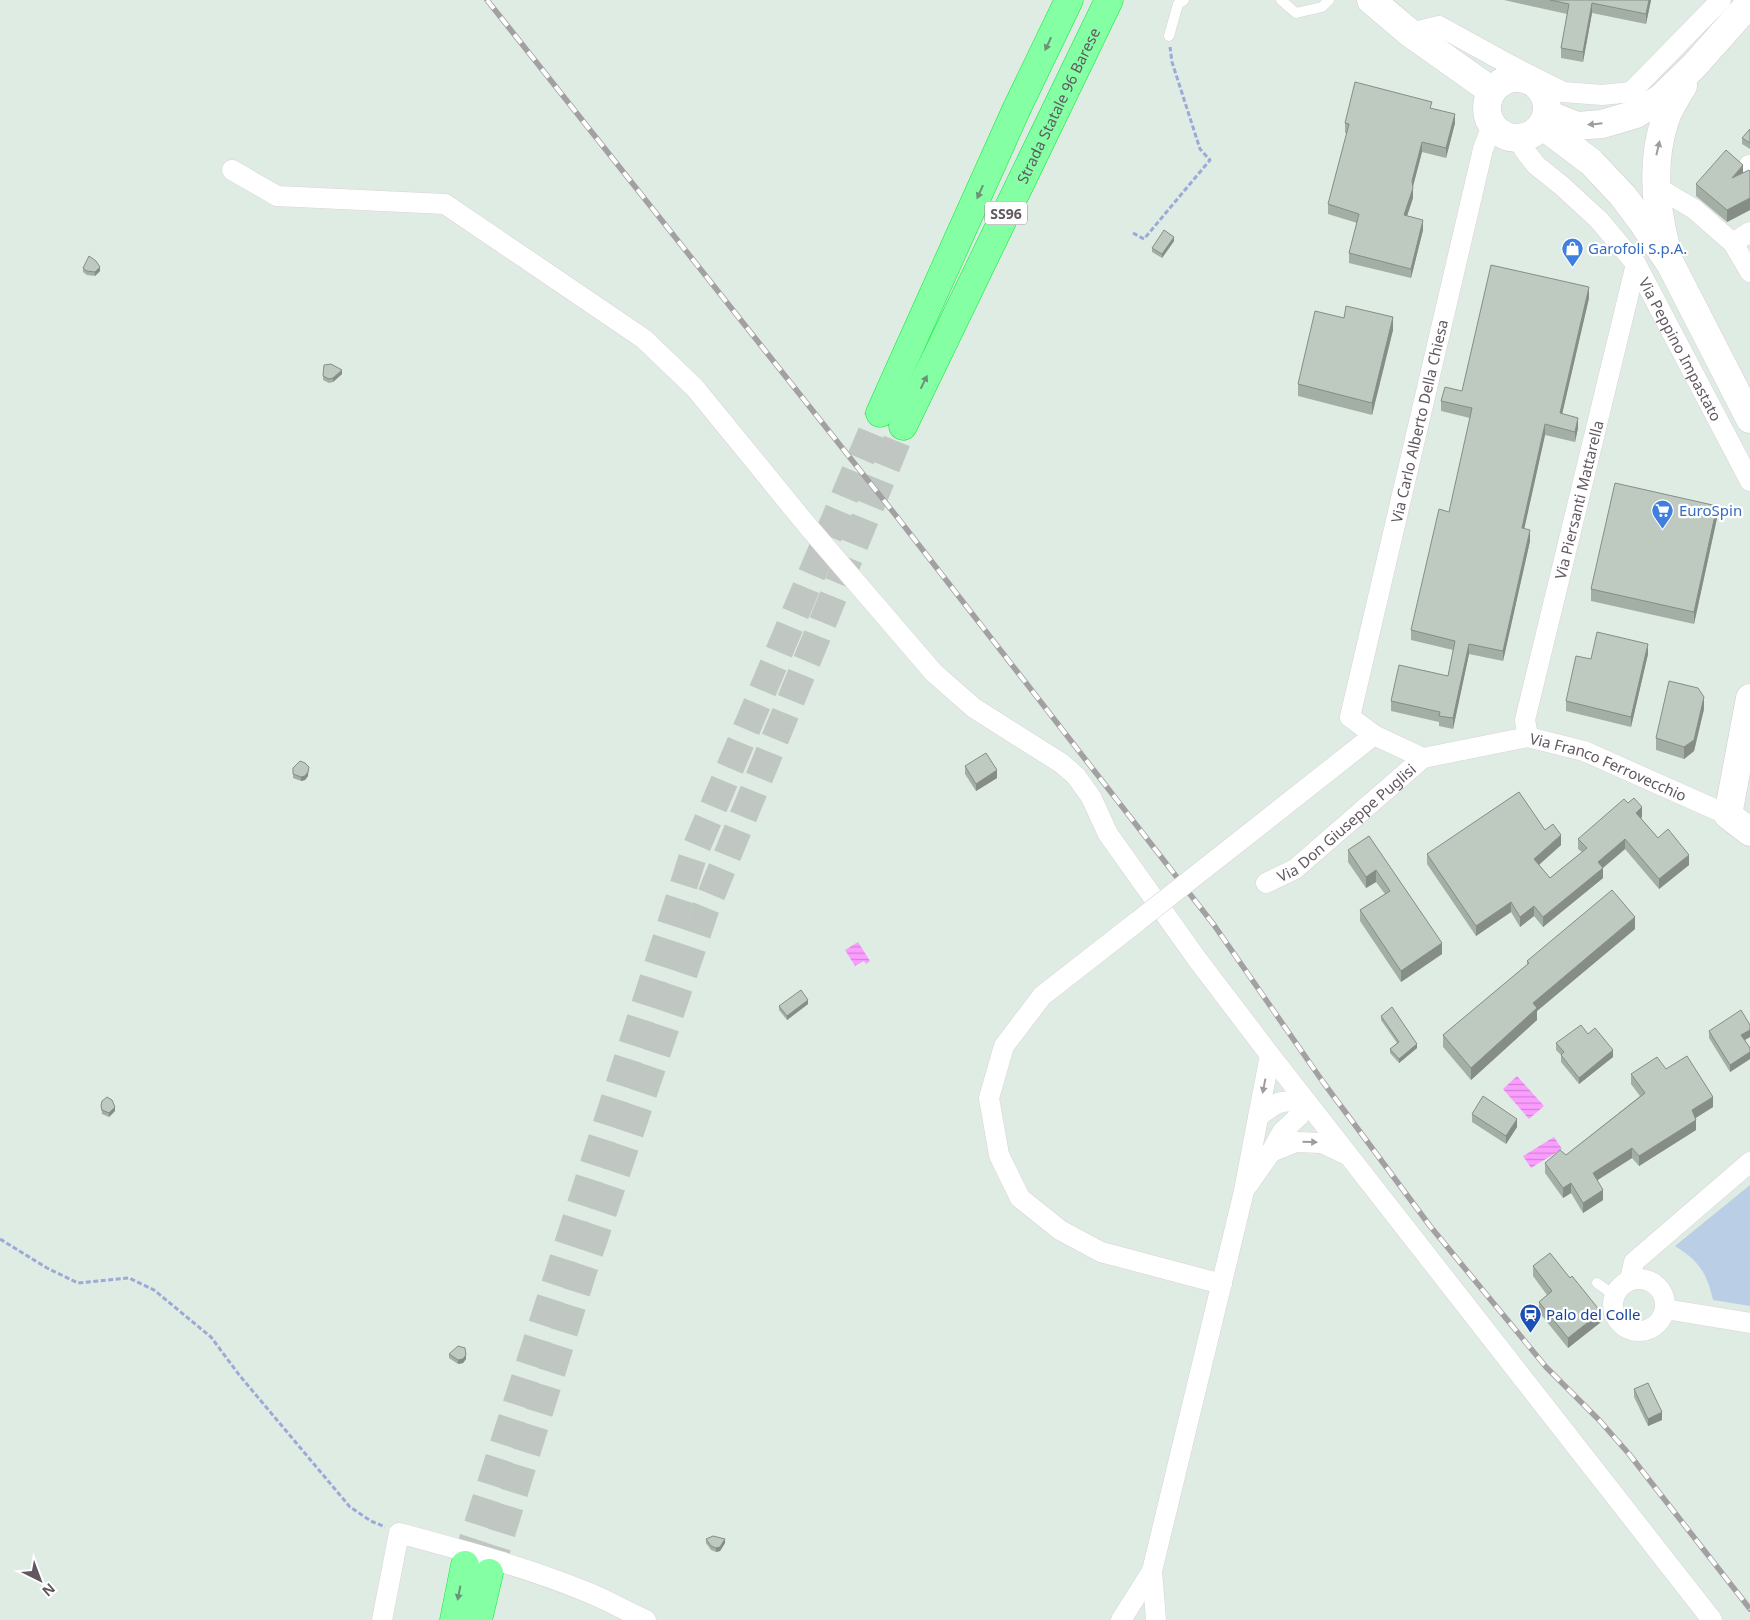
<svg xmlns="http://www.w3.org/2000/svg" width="1750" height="1620" viewBox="0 0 1750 1620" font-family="'Noto Sans',sans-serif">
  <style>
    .green { fill: #bacfe5 }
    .water { fill: url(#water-rules) }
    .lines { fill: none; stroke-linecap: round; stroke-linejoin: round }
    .highway-tunnel { stroke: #c0c7c2; stroke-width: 28; stroke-dasharray: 28 14; stroke-linecap: butt }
    .lane-casing { stroke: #dad3d9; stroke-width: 11 }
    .street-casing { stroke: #dad3d9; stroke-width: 21 }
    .secondary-casing { stroke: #d4cad3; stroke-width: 29 }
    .highway-casing { stroke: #00ec30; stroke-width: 29 }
    .path { stroke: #9daad7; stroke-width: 3; stroke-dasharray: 5 2.5; stroke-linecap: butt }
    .lane { stroke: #fff; stroke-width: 10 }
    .street { stroke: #fff; stroke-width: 20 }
    .secondary { stroke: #fff; stroke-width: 28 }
    .highway { stroke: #84ffa4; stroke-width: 28 }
    .rail-casing { stroke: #a3a0a3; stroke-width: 5.5 }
    .rail { stroke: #fff; stroke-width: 4; stroke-dasharray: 11; stroke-linecap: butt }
    .street-bridge-casing { stroke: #dad3d9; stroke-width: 21; stroke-linecap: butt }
    .street-bridge { stroke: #fff; stroke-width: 20 }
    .wall { fill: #a3aea5 }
    .shaded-wall { fill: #858d86 }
    .building { fill: #becac0; stroke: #858d86 }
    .oneway { fill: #6d9278 }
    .oneway2 { fill: #a09ba0 }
    .labels { text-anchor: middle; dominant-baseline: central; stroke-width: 4.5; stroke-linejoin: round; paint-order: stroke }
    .shield { fill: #fff; stroke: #908a90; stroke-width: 1 }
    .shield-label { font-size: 14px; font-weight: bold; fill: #615861 }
    .street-label { font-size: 15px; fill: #615861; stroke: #fff }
    .shop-label { font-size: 15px; fill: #366cbe; stroke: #fff; text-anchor: start }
    .transit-label { font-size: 15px; fill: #164399; stroke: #fff; text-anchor: start }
  </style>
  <defs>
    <pattern id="water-rules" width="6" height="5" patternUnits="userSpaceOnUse" patternTransform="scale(1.25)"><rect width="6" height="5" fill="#fa9dff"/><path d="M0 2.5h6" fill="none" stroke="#ce83d2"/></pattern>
  </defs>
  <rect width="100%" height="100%" fill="#dfece3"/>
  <path class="green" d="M1750 1185V1306L1713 1300C1707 1273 1699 1261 1675 1246Z"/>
  <g class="water">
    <path d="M858 942 870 961 866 964 864 961 855 966 845 950Z"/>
    <path d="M1517 1076 1544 1106 1529 1119 1503 1089Z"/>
    <path d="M1554 1137 1562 1149 1531 1168 1523 1156Z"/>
  </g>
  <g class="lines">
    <g class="highway-tunnel">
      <path d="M465 1565 694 853 880 413"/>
      <path d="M489 1573 582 1274 705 910 903 426"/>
    </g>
    <defs>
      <g id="lane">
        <path d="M1281 0 1296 13 1322 7 1329 0"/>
        <path d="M1169 36 1178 4 1184 0"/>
        <path d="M1597 1283 1615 1296"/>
      </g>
      <g id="street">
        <path d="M1410 33 1439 26 1510 65 1563 92 1602 95 1631 92 1721 0"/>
        <path id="s1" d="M1492 126 1483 149 1350 717 1374 735 1423 758 1528 737 1584 751 1728 815"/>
        <path id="s2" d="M1518 139 1525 151 1536 165 1562 186 1599 220 1636 264 1750 481"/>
        <path d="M1749 165H1750"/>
        <path d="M232 170 277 196 445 204 644 339 695 388 806 524 934 673 974 708 1061 763 1076 776 1091 797 1108 834 1197 959 1270 1055 1712 1620"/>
        <path d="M1655 186 1694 209 1733 243 1750 272"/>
        <path d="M1733 243 1750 232"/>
        <path id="s3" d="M1528 737 1525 720 1636 264"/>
        <path d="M1204 869 1374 735"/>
        <path id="s4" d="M1266 883 1295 869 1423 758"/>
        <path d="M1138 921 1042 996 1004 1046 989 1098 999 1155 1020 1198 1060 1230 1101 1252 1222 1284"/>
        <path d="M1258 1117C1279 1100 1281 1099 1308 1104"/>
        <path d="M1271 1152 1296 1142 1322 1143 1345 1154"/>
        <path d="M1248 1185 1271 1152 1282 1132 1299 1116 1308 1104"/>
        <circle cx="1639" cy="1305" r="26"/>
        <path d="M1630 1280 1634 1262 1750 1162"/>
        <path d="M1665 1309 1750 1323"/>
        <path d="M382 1620 399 1533C462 1550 526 1567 587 1592 607 1600 626 1611 646 1620"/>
        <path d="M1121 1620 1152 1571"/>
        <path d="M1156 1620 1152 1571 1244 1191 1270 1055"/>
      </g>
      <g id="secondary">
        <path d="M1371 0 1410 33 1492 91"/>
        <circle cx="1517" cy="108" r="30"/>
        <path d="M1547 114 1577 126 1602 124 1636 114 1661 98 1694 66 1750 3"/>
        <path d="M1542 125 1591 162 1623 196 1641 220 1671 265 1750 419"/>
        <path d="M1666 247C1655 205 1651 162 1665 120 1669 108 1676 97 1683 86"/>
        <path d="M1750 698 1728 815 1750 832"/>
      </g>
      <g id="highway">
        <path d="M880 413 1017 108 1069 0"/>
        <path id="s5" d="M903 426 1109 0"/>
        <path d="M454 1620 465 1565"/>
        <path d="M478 1620 489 1573"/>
      </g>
    </defs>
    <use href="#lane" class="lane-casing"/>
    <use href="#street" class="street-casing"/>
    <use href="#secondary" class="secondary-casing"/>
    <use href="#highway" class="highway-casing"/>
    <g class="path">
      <path d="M1133 233 1144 239 1210 160 1200 149 1172 62 1170 47"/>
      <path d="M0 1239 47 1268 78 1283 129 1278 154 1290 211 1337 240 1376 350 1507 371 1521 385 1527"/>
    </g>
    <use href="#lane" class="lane"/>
    <use href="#street" class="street"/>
    <use href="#secondary" class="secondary"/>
    <use href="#highway" class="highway"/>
    <defs>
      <path id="rail" d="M487 0 901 522 1214 925 1323 1082 1430 1226 1546 1367 1600 1421 1629 1454 1750 1609"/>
    </defs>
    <use href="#rail" class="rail-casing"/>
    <use href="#rail" class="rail"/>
    <defs>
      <path id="street-bridge" d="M1138 921 1204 869"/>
    </defs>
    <use href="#street-bridge" class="street-bridge-casing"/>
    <use href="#street-bridge" class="street-bridge"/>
  </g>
  <g class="wall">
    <path d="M1504 0H1651L1646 24 1592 13 1583 62 1561 58V48L1567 14Z"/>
    <path d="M1432 108 1455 123 1446 158 1422 152 1413 186V198L1407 216 1423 230 1411 278 1349 263V253L1357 223 1328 214V204L1347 133H1345V123Z"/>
    <path d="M1750 129V149L1742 144V138Z"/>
    <path d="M1750 171V210L1727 222 1696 196V184Z"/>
    <path d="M1174 241 1162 258 1152 252V248Z"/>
    <path d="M83 268 100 271 95 276 87 275 83 272Z"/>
    <path d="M1589 298 1562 414 1578 428 1575 442 1545 435 1524 529 1530 541 1503 661 1469 654 1453 729 1439 726V722L1391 711V701L1448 676 1453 650 1411 640V630L1449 512 1470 418 1441 411V401L1462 391Z"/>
    <path d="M1393 330 1372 415 1298 396V384Z"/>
    <path d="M342 374 333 382 329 383 323 380V376Z"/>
    <path d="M1717 518 1694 624 1591 601V589Z"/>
    <path d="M1648 654 1631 727 1566 711V701L1591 659Z"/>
    <path d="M1704 709 1694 751 1684 759 1656 750V738Z"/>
    <path d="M965 766 997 778 976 791 965 774Z"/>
    <path d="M309 767 308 776 305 780 301 781 293 778V768Z"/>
    <path d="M1642 817 1641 818 1658 838 1689 865 1659 889 1625 849 1603 868V878L1543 927 1534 916 1520 927 1511 912 1476 936 1427 864V854L1545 830 1561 845 1539 865 1550 878 1582 852 1578 849V839Z"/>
    <path d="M1369 836 1442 954 1401 982 1360 921V910L1385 894 1376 882 1366 888 1348 862V850Z"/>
    <path d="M1635 929 1537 1011V1020L1471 1080 1443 1047V1035L1527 965V961Z"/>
    <path d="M808 1004 787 1020 779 1010V1006Z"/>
    <path d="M1381 1016 1417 1048 1399 1063 1390 1053V1049L1397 1043 1381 1020Z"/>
    <path d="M1750 1025V1037L1745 1040 1750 1048V1059L1730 1072 1709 1038V1031Z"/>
    <path d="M1588 1034 1613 1057 1579 1084 1561 1062V1055L1556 1050V1043Z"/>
    <path d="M1666 1069 1713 1107 1696 1118V1130L1639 1166 1632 1158 1597 1180 1603 1200 1583 1213 1571 1193 1563 1198 1545 1173V1163L1566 1155 1640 1096 1631 1084V1074Z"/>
    <path d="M101 1106 115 1111 109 1117 102 1114Z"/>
    <path d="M1472 1114 1517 1127 1506 1144 1472 1122Z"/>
    <path d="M1533 1266 1601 1322 1568 1348 1539 1312V1302L1547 1295 1533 1276Z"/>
    <path d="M449 1354 466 1359 463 1363 458 1364 449 1358Z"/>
    <path d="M1634 1389 1662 1420 1648 1426 1634 1397Z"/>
    <path d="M706 1539 725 1543 720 1551 716 1552 711 1550 706 1543Z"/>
  </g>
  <g class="shaded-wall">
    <path d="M1649 0H1651L1646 24V14Z"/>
    <path d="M1592 3V13L1583 62V52Z"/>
    <path d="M1455 114V123L1446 158V148Z"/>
    <path d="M1422 142V152L1412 190V181Z"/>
    <path d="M1743 165V177L1732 178Z"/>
    <path d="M1413 188V198L1404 225V215Z"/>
    <path d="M1750 198V210L1727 222V210Z"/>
    <path d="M1423 220V230L1411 278V269Z"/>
    <path d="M1174 237V241L1162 258V254Z"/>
    <path d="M100 267V271L95 276V272Z"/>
    <path d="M1589 287V298L1560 423V413Z"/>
    <path d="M1393 317V330L1372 415V403Z"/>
    <path d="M342 370V374L333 382V378Z"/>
    <path d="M1578 418V428L1575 442V432Z"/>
    <path d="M1545 424V435L1522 539V528Z"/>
    <path d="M1717 506V518L1694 624V612Z"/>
    <path d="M1530 530V541L1503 661V651Z"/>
    <path d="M1469 644V654L1453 729V718Z"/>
    <path d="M1648 644V654L1631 727V717Z"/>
    <path d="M1704 697V709L1694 751 1684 759V747Z"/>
    <path d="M997 770V778L976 791V784Z"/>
    <path d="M308 772V776L305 780 301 781V777Z"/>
    <path d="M1642 807V817L1636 823V813Z"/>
    <path d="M1561 835V845L1534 869V859Z"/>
    <path d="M1625 839V849L1598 872V862Z"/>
    <path d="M1689 855V865L1659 889V879Z"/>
    <path d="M1603 868V878L1543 927V917Z"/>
    <path d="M1376 870V882L1366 888V877Z"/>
    <path d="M1511 902V912L1476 936V926Z"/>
    <path d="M1534 906V916L1520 927V917Z"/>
    <path d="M1635 917V929L1537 1011V1020L1471 1080V1068L1533 1003Z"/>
    <path d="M1442 943V954L1401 982V971Z"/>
    <path d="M808 1000V1004L787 1020V1016Z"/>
    <path d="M1750 1030V1037L1741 1042V1035Z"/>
    <path d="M1417 1044V1048L1399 1063V1059Z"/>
    <path d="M1613 1050V1057L1579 1084V1078Z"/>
    <path d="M1750 1052V1059L1730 1072V1065Z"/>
    <path d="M1713 1097V1107L1692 1120V1110Z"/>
    <path d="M115 1107V1111L109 1117V1113Z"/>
    <path d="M1517 1119V1127L1506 1144V1136Z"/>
    <path d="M1696 1120V1130L1639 1166V1156Z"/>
    <path d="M1632 1148V1158L1593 1183V1173Z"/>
    <path d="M1571 1183V1193L1563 1198V1188Z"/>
    <path d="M1603 1190V1200L1583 1213V1203Z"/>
    <path d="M1601 1312V1322L1568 1348V1338Z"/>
    <path d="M466 1355V1359L463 1363 458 1364V1360Z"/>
    <path d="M1662 1412V1420L1648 1426V1419Z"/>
    <path d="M725 1539V1543L720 1551 716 1552V1548Z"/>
  </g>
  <g class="building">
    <path d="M1550 0H1649L1646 14 1592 3 1583 52 1561 48 1569 4Z"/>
    <path d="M1355 82 1432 102 1430 108 1455 114 1446 148 1422 142 1412 181 1413 188 1404 215 1423 220 1411 269 1349 253 1359 214 1328 204 1349 124 1345 123Z"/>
    <path d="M1750 129V143L1742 138Z"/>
    <path d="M1726 150 1743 165 1732 178 1749 170 1750 171V198L1727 210 1696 184Z"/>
    <path d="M1164 230 1174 237 1162 254 1152 248Z"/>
    <path d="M89 256 96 261 100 267 95 272 87 271 83 268Z"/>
    <path d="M1491 265 1589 287 1560 413 1578 418 1575 432 1545 424 1522 528 1530 530 1503 651 1469 644 1453 718 1439 716 1440 712 1391 701 1399 665 1448 676 1455 641 1411 630 1439 509 1449 512 1472 408 1441 401 1445 387 1462 391Z"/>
    <path d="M1346 306 1393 317 1372 403 1298 384 1315 311 1344 318Z"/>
    <path d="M331 364 342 370 333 378 329 379 323 376 324 365Z"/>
    <path d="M1615 483 1717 506 1694 612 1591 589Z"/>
    <path d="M1597 632 1648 644 1631 717 1566 701 1576 656 1591 659Z"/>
    <path d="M1669 681 1698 688 1704 697 1694 740 1684 747 1656 738Z"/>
    <path d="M986 753 997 770 976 784 965 766Z"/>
    <path d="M300 761 305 763 309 767 308 772 305 776 301 777 293 774V768Z"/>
    <path d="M1519 792 1545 830 1553 824 1561 835 1534 859 1550 878 1587 848 1578 839 1624 799 1628 803 1634 798 1642 807 1636 813 1658 838 1668 829 1689 855 1659 879 1625 839 1598 862 1603 868 1543 917 1534 906 1520 917 1511 902 1476 926 1427 854Z"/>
    <path d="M1369 836 1442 943 1401 971 1360 910 1390 891 1376 870 1366 877 1348 850Z"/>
    <path d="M1612 890 1635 917 1533 1003 1537 1008 1471 1068 1443 1035 1529 963 1527 961Z"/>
    <path d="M801 990 808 1000 787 1016 779 1006Z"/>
    <path d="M1392 1007 1417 1044 1399 1059 1390 1049 1399 1042 1381 1016Z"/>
    <path d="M1741 1010 1750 1025V1030L1741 1035 1750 1048V1052L1730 1065 1709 1031Z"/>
    <path d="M1581 1025 1588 1034 1595 1028 1613 1050 1579 1078 1561 1055 1564 1052 1556 1043Z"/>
    <path d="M1687 1056 1713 1097 1692 1110 1696 1120 1639 1156 1632 1148 1593 1173 1603 1190 1583 1203 1571 1183 1563 1188 1545 1163 1560 1150 1566 1155 1645 1093 1631 1074 1657 1057 1666 1069Z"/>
    <path d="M1483 1096 1517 1119 1506 1136 1472 1114Z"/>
    <path d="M107 1097 112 1100 115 1107 109 1113 102 1110 101 1106 102 1101Z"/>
    <path d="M1550 1253 1570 1278 1572 1276 1601 1312 1568 1338 1539 1302 1552 1291 1533 1266Z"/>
    <path d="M458 1346 465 1348 466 1355 463 1359 458 1360 449 1354Z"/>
    <path d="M1648 1383 1662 1412 1648 1419 1634 1389Z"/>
    <path d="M713 1536 725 1539 720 1547 716 1548 711 1546 706 1539Z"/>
  </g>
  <defs><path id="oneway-solid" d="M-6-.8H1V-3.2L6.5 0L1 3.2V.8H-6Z" transform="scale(1.25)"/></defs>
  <g class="oneway">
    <use href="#oneway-solid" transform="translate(1048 44) rotate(115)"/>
    <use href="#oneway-solid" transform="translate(980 192) rotate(114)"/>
    <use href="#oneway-solid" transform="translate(924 382) rotate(-64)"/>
    <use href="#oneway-solid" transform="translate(459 1593) rotate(101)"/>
  </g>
  <g class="oneway2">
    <use href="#oneway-solid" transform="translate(1595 124) rotate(174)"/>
    <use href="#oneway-solid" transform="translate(1658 148) rotate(-77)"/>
    <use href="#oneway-solid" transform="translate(1264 1086) rotate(101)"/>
    <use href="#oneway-solid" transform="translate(1310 1142) rotate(2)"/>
  </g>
  <defs>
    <symbol id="shop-pin" viewBox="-11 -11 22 30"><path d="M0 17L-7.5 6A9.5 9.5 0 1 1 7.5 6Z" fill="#3f7fe0" stroke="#fff"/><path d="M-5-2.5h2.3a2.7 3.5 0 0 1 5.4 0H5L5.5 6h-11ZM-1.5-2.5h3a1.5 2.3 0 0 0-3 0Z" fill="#fff"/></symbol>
    <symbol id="supermarket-pin" viewBox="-11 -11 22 30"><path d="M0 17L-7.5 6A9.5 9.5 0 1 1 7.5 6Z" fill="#3f7fe0" stroke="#fff"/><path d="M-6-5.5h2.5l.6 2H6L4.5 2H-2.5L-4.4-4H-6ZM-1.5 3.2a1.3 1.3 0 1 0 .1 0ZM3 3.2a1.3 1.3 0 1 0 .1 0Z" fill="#fff"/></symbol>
    <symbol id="station-pin" viewBox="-11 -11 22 30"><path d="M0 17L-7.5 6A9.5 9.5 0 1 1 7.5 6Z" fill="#1a4fb4" stroke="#fff"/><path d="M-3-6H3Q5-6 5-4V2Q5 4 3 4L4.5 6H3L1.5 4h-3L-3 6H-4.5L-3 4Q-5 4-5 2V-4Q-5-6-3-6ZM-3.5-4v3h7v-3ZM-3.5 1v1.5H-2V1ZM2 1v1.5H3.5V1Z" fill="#fff"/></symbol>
  </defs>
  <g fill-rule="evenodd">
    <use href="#shop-pin" x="1560" y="236" width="25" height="34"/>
    <use href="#supermarket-pin" x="1650" y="498" width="25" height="34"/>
    <use href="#station-pin" x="1518" y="1302" width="25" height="34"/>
  </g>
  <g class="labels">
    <rect class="shield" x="985" y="201.5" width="42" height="23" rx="4"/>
    <g class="shield-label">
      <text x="1006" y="213">SS96</text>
    </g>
    <g class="street-label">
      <text stroke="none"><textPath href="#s5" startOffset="356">Strada Statale 96 Barese</textPath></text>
      <text stroke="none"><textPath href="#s2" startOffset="269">Via Peppino Impastato</textPath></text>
      <text transform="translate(1419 421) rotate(-77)">Via Carlo Alberto Della Chiesa</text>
      <text stroke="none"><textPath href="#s3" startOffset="244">Via Piersanti Mattarella</textPath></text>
      <text stroke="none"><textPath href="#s1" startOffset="885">Via Franco Ferrovecchio</textPath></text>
      <text stroke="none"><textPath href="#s4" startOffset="101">Via Don Giuseppe Puglisi</textPath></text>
    </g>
    <g class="shop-label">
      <text x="1588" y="248">Garofoli S.p.A.</text>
      <text x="1679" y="510">EuroSpin</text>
    </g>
    <g class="transit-label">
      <text x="1546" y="1314">Palo del Colle</text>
    </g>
  </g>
  <g transform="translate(40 1580) rotate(138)" stroke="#ffffff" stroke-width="4" paint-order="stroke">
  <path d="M0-4L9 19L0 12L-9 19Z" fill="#615861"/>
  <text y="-8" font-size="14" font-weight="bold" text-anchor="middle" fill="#615861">N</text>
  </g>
</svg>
